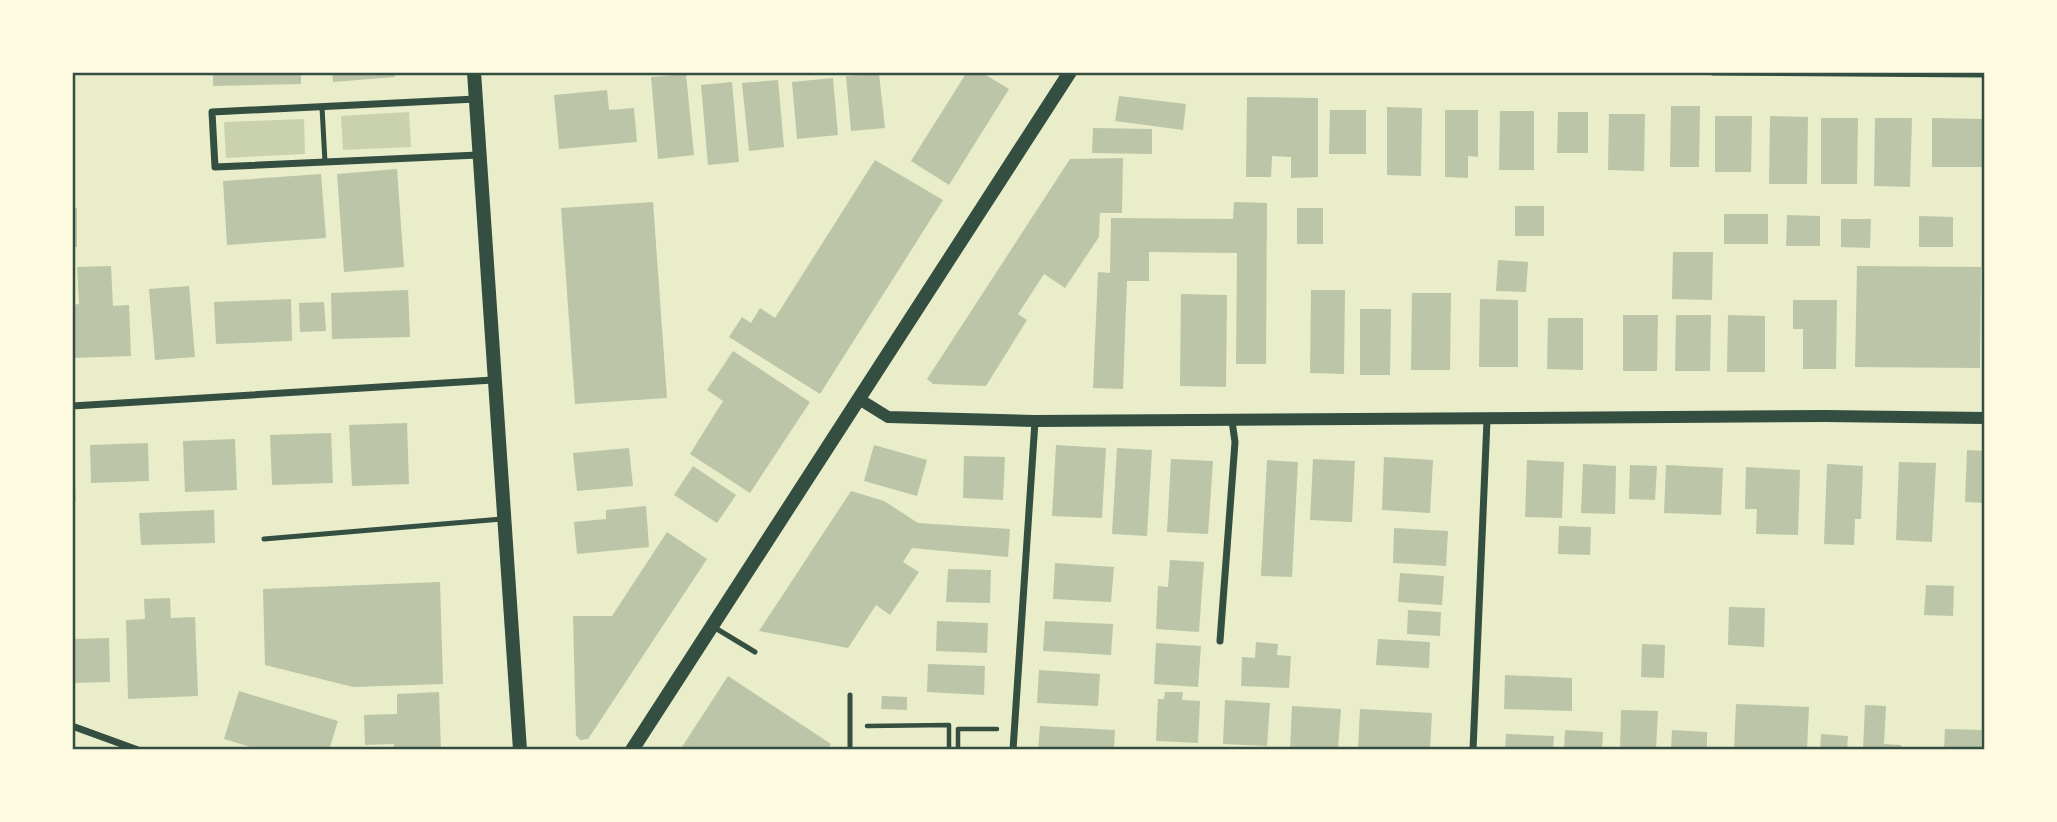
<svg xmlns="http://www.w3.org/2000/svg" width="2057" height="822" viewBox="0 0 2057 822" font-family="Jost,sans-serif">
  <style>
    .green { fill: #cad2ad }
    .building { fill: #bcc5a7 }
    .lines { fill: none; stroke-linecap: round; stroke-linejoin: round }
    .path { stroke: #344e41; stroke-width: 4.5 }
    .service { stroke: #344e41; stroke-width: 5 }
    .minor { stroke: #344e41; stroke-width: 7 }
    .tertiary { stroke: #344e41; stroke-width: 12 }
    .secondary { stroke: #344e41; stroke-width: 14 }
    .neatline { fill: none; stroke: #344e41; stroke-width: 2.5 }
  </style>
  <rect width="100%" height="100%" fill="#e9edc9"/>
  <g class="green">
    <path d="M409 112 411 147 343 150 341 116Z"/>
    <path d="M304 119 305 154 226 158 224 122Z"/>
  </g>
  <g class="building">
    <path d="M213 72H301V84L213 86Z"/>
    <path d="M332 72H394L395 77 333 82Z"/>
    <path d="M967 72H981L1009 89 949 185 911 161Z"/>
    <path d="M686 74 694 155 658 159 651 77Z"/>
    <path d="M879 74 885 128 851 131 846 76Z"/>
    <path d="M833 78 838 135 797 139 792 82Z"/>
    <path d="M778 80 784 147 749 151 742 83Z"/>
    <path d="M732 82 739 162 708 165 701 85Z"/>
    <path d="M607 90 609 110 634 108 637 142 559 149 554 95Z"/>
    <path d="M1119 96 1186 104 1183 130 1115 121Z"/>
    <path d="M1247 97 1318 98V177L1291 178V157L1272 156 1271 177H1246Z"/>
    <path d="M1671 106H1700L1699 167H1670Z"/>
    <path d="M1387 107 1422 108 1421 176 1387 175Z"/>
    <path d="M1330 110H1366V154H1329Z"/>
    <path d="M1445 110H1478V157L1468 156V178L1445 177Z"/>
    <path d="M1500 111H1534V170H1499Z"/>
    <path d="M1558 112H1588V153H1557Z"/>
    <path d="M1609 114H1645L1644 171 1608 170Z"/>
    <path d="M1715 116H1752L1751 172H1715Z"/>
    <path d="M1770 116 1808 117 1807 184H1769Z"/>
    <path d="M1821 118H1858L1857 184H1821Z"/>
    <path d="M1875 118H1912L1910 187 1874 186Z"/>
    <path d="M1932 118 1985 119 1984 167H1932Z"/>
    <path d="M1093 128 1152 129V154L1092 153Z"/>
    <path d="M1123 158 1122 213H1100L1099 237 1065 288 1044 274 1018 314 1027 320 986 386 933 384 927 379 1070 159Z"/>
    <path d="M875 160 943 200 820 394 729 337 742 317 751 323 760 308 775 318Z"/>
    <path d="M397 169 404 267 344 272 337 174Z"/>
    <path d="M321 174 326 238 227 245 223 181Z"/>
    <path d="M653 202 667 398 575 404 561 208Z"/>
    <path d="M1234 202 1267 203 1266 364H1236L1237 253 1149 252V281H1127L1123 389 1093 388 1098 272 1110 273 1111 218 1233 219Z"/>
    <rect x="1515" y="206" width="29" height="30"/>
    <rect x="72" y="208" width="5" height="39"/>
    <rect x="1297" y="208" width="26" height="36"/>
    <rect x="1724" y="214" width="44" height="30"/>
    <path d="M1787 215 1820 216V246H1786Z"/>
    <path d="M1919 216 1953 217V247H1919Z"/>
    <path d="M1841 219H1871L1870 248 1841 247Z"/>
    <path d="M1673 252H1713L1712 300 1672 299Z"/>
    <path d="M1498 260 1528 262 1526 292 1496 291Z"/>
    <path d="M111 266 113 306 129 305 131 356 72 358V305L79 304 77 267Z"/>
    <path d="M1857 266 1981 267 1980 368 1855 367Z"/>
    <path d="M189 286 195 357 155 360 149 289Z"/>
    <path d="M408 290 410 337 332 339 331 293Z"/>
    <path d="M1311 290H1345L1344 374 1310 373Z"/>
    <path d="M1412 293H1451L1450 370H1411Z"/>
    <path d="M1181 294 1227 295 1226 387 1180 386Z"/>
    <path d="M291 299 292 341 216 344 214 302Z"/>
    <path d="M1480 299 1518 300V367H1479Z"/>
    <path d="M1793 300H1837L1836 369H1803V329H1793Z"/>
    <path d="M324 302 326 331 300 332 299 303Z"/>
    <path d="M1360 309H1391L1390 375H1360Z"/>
    <path d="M1623 315H1658L1657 371H1623Z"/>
    <path d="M1676 315H1711L1710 371H1675Z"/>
    <path d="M1728 315 1765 316V372H1727Z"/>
    <path d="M1548 318H1583V370L1547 369Z"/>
    <path d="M733 351 810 402 750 493 690 454 723 401 707 390Z"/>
    <path d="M407 423 409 484 352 486 349 425Z"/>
    <path d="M331 433 333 483 272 485 270 435Z"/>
    <path d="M235 439 237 490 185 492 183 441Z"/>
    <path d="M148 443 149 481 91 483 90 445Z"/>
    <path d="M874 445 927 460 917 496 864 481Z"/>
    <path d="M1056 445 1106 448 1102 518 1052 516Z"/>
    <path d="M629 448 633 486 577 491 573 453Z"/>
    <path d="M1117 448 1152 450 1147 536 1112 534Z"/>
    <path d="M1967 450 1985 451V503L1965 502Z"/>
    <path d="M964 456 1005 457 1003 500 963 498Z"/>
    <path d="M72 457H74L76 501H72Z"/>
    <path d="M1384 457 1433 460 1430 513 1382 510Z"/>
    <path d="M1171 459 1213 461 1208 534 1167 532Z"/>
    <path d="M1313 459 1355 461 1352 522 1310 520Z"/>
    <path d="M1267 460 1298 462 1292 577 1261 576Z"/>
    <path d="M1527 460 1564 462 1562 518 1525 517Z"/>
    <path d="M1899 462 1936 463 1932 542 1896 540Z"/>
    <path d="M1583 464 1616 466 1615 514 1581 513Z"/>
    <path d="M1827 464 1863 466 1861 519H1855L1854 545 1824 544Z"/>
    <path d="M1630 465 1657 466 1655 500 1629 499Z"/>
    <path d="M1666 465 1723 468 1721 515 1664 513Z"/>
    <path d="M693 466 736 495 717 523 674 495Z"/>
    <path d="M1746 467 1800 470 1798 535 1756 534 1757 509H1745Z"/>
    <path d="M851 491 884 501 918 523 1010 529 1008 557 912 548 903 562 919 572 890 615 876 605 848 648 759 631Z"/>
    <path d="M646 506 649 547 577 554 574 522 606 519V510Z"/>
    <path d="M214 510 215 543 141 545 139 513Z"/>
    <path d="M1559 526 1591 527 1590 555 1558 554Z"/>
    <path d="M1394 528 1448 531 1446 566 1393 563Z"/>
    <path d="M667 532 707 559 588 739 580 740 576 735 573 616H612Z"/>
    <path d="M1170 560 1204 562 1199 632 1156 629 1158 586 1168 587Z"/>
    <path d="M1055 563 1114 567 1111 602 1053 599Z"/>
    <path d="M948 569 991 570 990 603 946 602Z"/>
    <path d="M1400 573 1444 576 1442 605 1398 602Z"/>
    <path d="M440 582 443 684 353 687 265 665 263 589Z"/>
    <path d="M1926 585 1954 586 1953 616 1924 615Z"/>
    <path d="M170 598 171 618 195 617 198 696 128 699 126 620 145 619 144 599Z"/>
    <path d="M1729 607 1765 608 1764 647 1728 645Z"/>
    <path d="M1408 610 1441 612 1440 636 1407 634Z"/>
    <path d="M937 621 988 623 987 653 936 651Z"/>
    <path d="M1045 621 1113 624 1111 655 1043 651Z"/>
    <path d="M109 638 110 682 72 683V639Z"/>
    <path d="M1378 639 1430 642 1429 668 1376 665Z"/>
    <path d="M1256 642 1278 644 1277 655 1291 656 1289 688 1241 686 1242 657 1255 658Z"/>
    <path d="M1156 643 1201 646 1198 687 1154 684Z"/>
    <path d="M1642 644 1665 645 1664 678 1641 677Z"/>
    <path d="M928 664 985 666 984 695 927 692Z"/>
    <path d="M1039 670 1100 674 1098 706 1037 703Z"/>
    <path d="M1505 675 1572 678V711L1504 709Z"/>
    <path d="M728 676 831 744 827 750H680Z"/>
    <path d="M239 691 338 721 329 750H260L224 739Z"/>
    <path d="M439 692 441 750H394V744L365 745 364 715 397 714V694Z"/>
    <path d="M1165 692H1183L1182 700 1200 701 1198 743 1156 741 1158 699H1164Z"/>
    <path d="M882 696 907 697V710L881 709Z"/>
    <path d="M1225 700 1270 703 1267 746 1223 744Z"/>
    <path d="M1736 704 1809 707 1807 750H1734Z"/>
    <path d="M1865 705 1886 706 1884 744 1901 745V750H1863Z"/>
    <path d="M1292 706 1341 709 1338 750H1290Z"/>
    <path d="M1360 709 1432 713 1430 750 1358 749Z"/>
    <path d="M1621 710 1658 711 1656 750H1620Z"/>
    <path d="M1040 726 1115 730 1114 750H1038Z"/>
    <path d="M1945 729 1982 730 1981 750H1944Z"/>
    <path d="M1565 730 1603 732 1602 750H1564Z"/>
    <path d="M1672 730 1707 732V750H1671Z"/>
    <path d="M1506 734 1554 736 1553 750H1505Z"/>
    <path d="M1821 734 1848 736 1847 750H1820Z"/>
  </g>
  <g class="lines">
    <g class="path">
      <path d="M867 726 949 725V750"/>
      <path d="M958 750V729H997"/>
    </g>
    <g class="service">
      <path d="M322 107 325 162"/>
      <path d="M264 539 502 519"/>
      <path d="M712 626 755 652"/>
      <path d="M850 695V750"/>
    </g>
    <g class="minor">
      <path d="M1713 72 1985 74"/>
      <path d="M476 99 212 112 215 167 478 155"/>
      <path d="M72 406 493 380"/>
      <path d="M1220 641 1235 442 1232 421"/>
      <path d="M72 726 138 750"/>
      <path d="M1013 750 1035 421"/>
      <path d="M1473 750 1487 420"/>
    </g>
    <path class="tertiary" d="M859 399 888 417 1035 421 1825 416 1985 418"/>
    <g class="secondary">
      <path d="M474 72 520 750"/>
      <path d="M632 750 1070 72"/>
    </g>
  </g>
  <rect width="2057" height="822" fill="none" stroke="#fefae0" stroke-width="147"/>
  <rect x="74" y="74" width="1909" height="674" class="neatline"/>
</svg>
